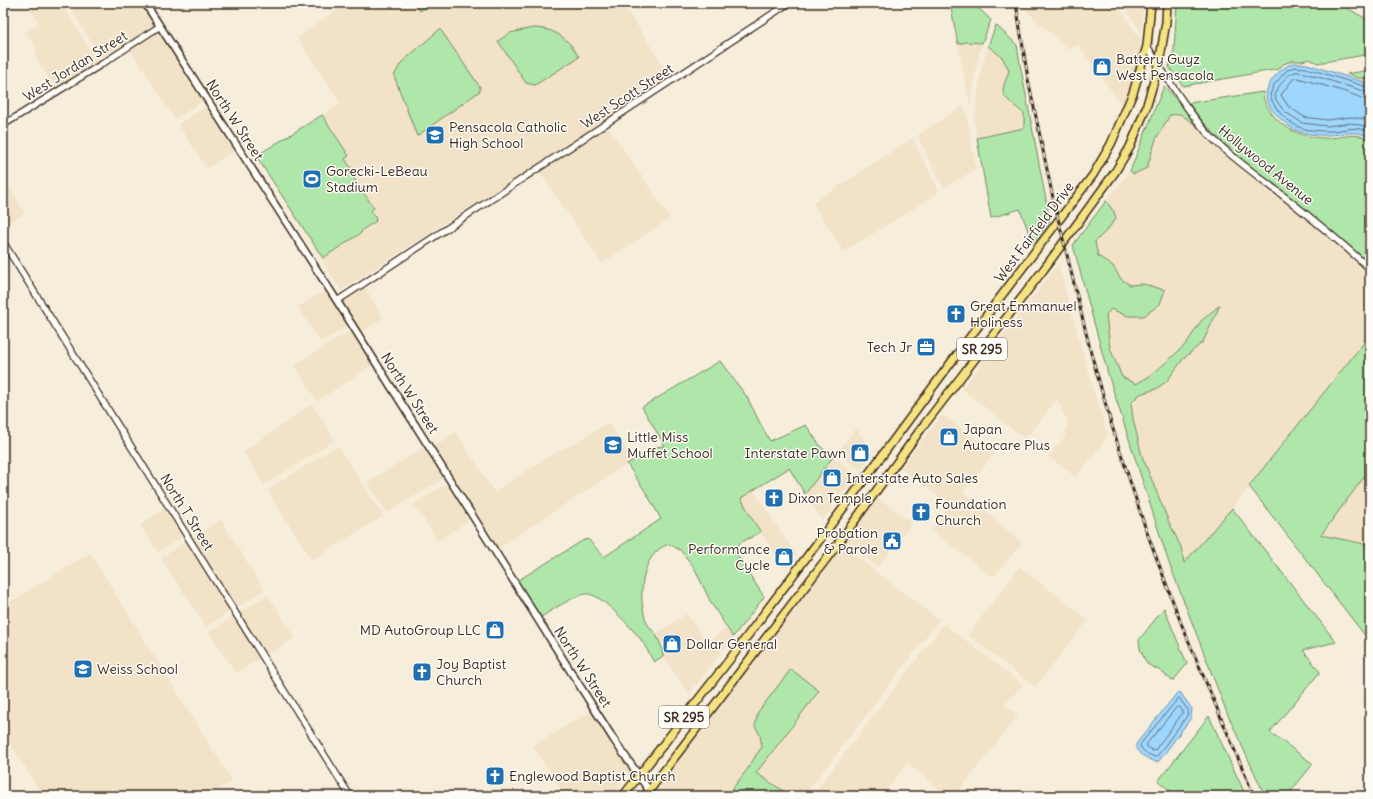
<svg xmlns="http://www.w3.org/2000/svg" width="1373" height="799" viewBox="0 0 1373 799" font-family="Delius,sans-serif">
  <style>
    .built { fill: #f1e2c8 }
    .green { fill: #afe7aa; stroke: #758864 }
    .water { fill: #9ed7fe; stroke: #7692a4 }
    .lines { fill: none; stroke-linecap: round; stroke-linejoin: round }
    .shore { stroke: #636f78; stroke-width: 1 }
    .tertiary-casing { stroke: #3b2a1e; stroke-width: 8 }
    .secondary-casing { stroke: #3b2a1e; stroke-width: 9 }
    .primary-casing { stroke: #3b2a1e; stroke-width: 10 }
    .tertiary { stroke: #fdfcf7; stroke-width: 5.5 }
    .secondary { stroke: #fdfcf7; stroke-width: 6 }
    .primary { stroke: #f5e382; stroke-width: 7 }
    .rail-casing { stroke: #3b2a1e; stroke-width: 3 }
    .rail { stroke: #fdfcf7; stroke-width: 1.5; stroke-dasharray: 4.5; stroke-linecap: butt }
    .labels { text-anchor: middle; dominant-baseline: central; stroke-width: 3; stroke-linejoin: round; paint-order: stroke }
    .shield { fill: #fdfcf7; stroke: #75695f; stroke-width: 1 }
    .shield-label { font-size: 13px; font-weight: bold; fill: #3b2a1e }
    .poi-label { font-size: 14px; fill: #3b2a1e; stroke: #fdfcf7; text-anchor: start }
    .street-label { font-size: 14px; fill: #3b2a1e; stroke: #fdfcf7 }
  </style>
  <rect width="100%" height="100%" fill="#f6eddb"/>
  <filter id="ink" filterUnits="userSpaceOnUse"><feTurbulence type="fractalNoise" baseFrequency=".025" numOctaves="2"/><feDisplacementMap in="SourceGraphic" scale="8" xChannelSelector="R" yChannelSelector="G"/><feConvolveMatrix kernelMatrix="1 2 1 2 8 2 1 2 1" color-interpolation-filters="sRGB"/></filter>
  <g filter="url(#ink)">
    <g class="built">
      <path d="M35 3H61L98 63 56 89 34 55 38 51 26 33 39 24 29 7Z"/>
      <path d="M84 3H142L156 25 103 60 72 11Z"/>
      <path d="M347 3H622L671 77 341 290 256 156 341 103 297 38Z"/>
      <path d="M1023 3H1116L1141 41 1139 63 1124 108 1078 44 1069 50 1024 9Z"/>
      <path d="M1122 3H1143L1141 32Z"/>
      <path d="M159 30 204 100 175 119 130 49Z"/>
      <path d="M966 42 982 43 976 67 970 105 958 44Z"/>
      <path d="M988 46 1002 57 1010 70 1003 89 1004 94 1017 108 1024 113V129L977 138 974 122 982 68Z"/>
      <path d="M964 105 968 122 976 169 944 188 921 143 918 135Z"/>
      <path d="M208 106 236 149 207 168 178 124Z"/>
      <path d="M1180 114 1200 128 1321 229 1370 273V335L1221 522 1184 564 1181 546 1168 520 1142 456 1133 419 1131 403 1140 394 1156 389 1167 381 1183 359 1203 342 1220 306 1201 321 1186 344 1170 359 1150 376 1136 384 1122 377 1110 348 1106 315 1111 309 1128 316 1143 284 1130 285 1121 279 1113 266 1098 256 1095 242 1108 229 1114 212 1106 201 1130 171 1134 174 1147 168 1156 139 1170 115Z"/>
      <path d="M608 127 670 218 602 263 539 171Z"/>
      <path d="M913 138 915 144 939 191 935 195 890 223 844 251 813 203Z"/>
      <path d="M3 177 25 213 3 226Z"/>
      <path d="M1058 264 1093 389 1108 436 1076 477 1048 456 1065 437 1068 422 1057 399 1025 439 962 389Z"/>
      <path d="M364 286 383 318 360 333 341 302Z"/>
      <path d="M327 290 349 325 320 342 298 307Z"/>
      <path d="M352 330 374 364 317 401 295 365 335 340Z"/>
      <path d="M312 404 335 440 264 485 244 452Z"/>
      <path d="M942 415 995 453 963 492 1022 543 993 577 932 530 950 505 901 468Z"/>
      <path d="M608 423 634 459 497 549 433 447 456 432 494 492 551 455 579 441Z"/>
      <path d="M856 428 873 453 860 470 837 453Z"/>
      <path d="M338 446 383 516 312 560 267 490Z"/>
      <path d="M426 446 446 477 387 513 368 482Z"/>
      <path d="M833 457 857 475 822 520 805 494Z"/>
      <path d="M1370 469V545L1321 535Z"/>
      <path d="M449 483 471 518 438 541 414 504Z"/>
      <path d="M754 491 796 555 785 569 752 519 741 498Z"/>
      <path d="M878 498 912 523 878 567 845 541Z"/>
      <path d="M167 508 184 536 158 552 140 525Z"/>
      <path d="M221 520 264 590 236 608 192 538Z"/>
      <path d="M187 541 231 611 206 626 161 558Z"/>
      <path d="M842 546 939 620 804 796H791L756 773 819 691 791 669 758 712 755 726 760 735 762 747 756 755 749 767 727 796H656L653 791Z"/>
      <path d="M90 553 232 781 207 796H43L3 731V607Z"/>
      <path d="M1020 567 1088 620 1035 687 968 635Z"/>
      <path d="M268 595 295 638 265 656 239 613Z"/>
      <path d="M687 614 707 642 727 628 733 637 689 694 663 656 662 648 655 634Z"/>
      <path d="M234 616 261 658 236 673 209 632Z"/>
      <path d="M944 624 1023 685 1004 705 1018 715 1001 737 955 796H948L907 763 882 796H812Z"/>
      <path d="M593 710 632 770 612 796H565L533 746Z"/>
    </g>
    <g class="green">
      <path d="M414 3H433L420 11Z"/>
      <path d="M950 3H973L991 20 982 43 966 42 958 44Z"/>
      <path d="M1177 3H1338L1370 21V54L1318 63 1309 59 1302 61H1292L1283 64 1279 69 1183 86 1169 67 1174 50Z"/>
      <path d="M996 25 1017 45 1020 64 1050 221 1033 244 1020 209 991 218 977 138 1024 128V113C1017 108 1002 98 1003 89 1004 83 1008 76 1009 70L1002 57 988 46Z"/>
      <path d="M532 28C555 28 568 38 579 57L535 85 526 83 498 41 510 33Z"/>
      <path d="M440 29 480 87V91L417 136 394 76 401 63Z"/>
      <path d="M1370 70V79L1358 78 1347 74Z"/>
      <path d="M1164 86 1180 104H1182L1200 128 1180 114 1170 115 1156 139 1147 168 1134 174 1130 171Z"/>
      <path d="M1263 92C1263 101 1267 106 1272 114 1285 131 1306 138 1327 138 1343 138 1355 131 1370 140V190L1369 206 1370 210V265C1341 239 1312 214 1281 190 1247 163 1214 140 1189 103Z"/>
      <path d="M322 115 349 156 345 159 351 168 348 170 374 208 371 211 376 219 375 220 376 221 362 230 361 233 323 258 256 156Z"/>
      <path d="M1106 201 1114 212 1116 218 1108 229 1095 242 1098 256 1113 266 1121 279 1130 285 1143 284 1165 290 1160 304 1144 316H1128L1111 309 1106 315 1110 348 1122 377 1136 384 1150 376 1170 359 1186 344 1201 321 1220 305 1203 342 1183 359 1167 381 1156 389 1140 394 1131 403 1133 419 1142 456 1168 520 1181 547 1184 563 1232 508 1336 642 1303 650 1320 672 1270 732 1313 764 1287 796H1265L1227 713 1169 563 1108 374 1073 245Z"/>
      <path d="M1370 335V469L1321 535 1370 545V642L1249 486Z"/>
      <path d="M720 361 747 397 761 425 770 441 806 425 821 447 833 457 805 494 789 468 741 498 752 519 761 532 740 543 734 550 764 597 733 637 711 603 694 567 680 550 669 544C640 553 637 599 647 623 649 627 653 631 656 635 660 642 662 648 663 656L654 662C649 654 645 645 640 638 631 628 600 592 586 594 575 595 550 611 540 618L517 581 582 541 588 539 604 557 661 519 647 494 627 464 655 447 665 446 642 407Z"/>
      <path d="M1164 608 1187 664 1173 681 1159 670 1147 664 1140 649 1139 640Z"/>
      <path d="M791 669 819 691 756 773 791 796H745L736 792 731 796H727L749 767 756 755 762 747 760 735 755 726 758 712Z"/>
      <path d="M1209 716 1246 796H1214L1209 793 1206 796H1177L1158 781Z"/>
    </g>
    <g class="water">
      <path d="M1293 63 1307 64 1370 84V137C1355 129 1343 135 1328 135 1322 136 1304 134 1298 131 1289 128 1278 117 1272 110 1266 101 1264 95 1269 85 1274 75 1283 67 1293 63Z"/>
      <path d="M1180 692 1192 709 1191 718 1159 761 1156 762C1148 759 1134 753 1136 744L1177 693Z"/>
    </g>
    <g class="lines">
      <g class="shore">
        <path d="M1370 88 1306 68 1294 67 1287 70 1274 85 1270 95C1274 109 1286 121 1299 127 1304 130 1320 131 1327 131 1342 132 1353 124 1370 132"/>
        <path d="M1370 93 1305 73C1302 73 1298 71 1295 72 1286 74 1278 87 1275 95L1276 100 1284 111 1302 123 1327 126 1350 123 1370 127"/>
        <path d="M1370 99H1364L1346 92 1298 78 1293 79 1281 95 1288 106 1304 117 1327 120 1351 117 1370 120"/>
        <path d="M1179 698 1188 710 1187 716 1157 756 1155 757C1149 755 1141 751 1140 745Z"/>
        <path d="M1177 707H1180L1183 712 1182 714 1155 750 1153 751 1147 747V744Z"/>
      </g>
      <defs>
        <g id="tertiary">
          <path d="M1147 46C1165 75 1187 111 1210 136 1230 156 1254 173 1276 190 1309 216 1340 241 1370 269"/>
          <path d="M3 125 102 64 160 26"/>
          <path d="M3 242 350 796"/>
          <path d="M337 301 789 3"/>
        </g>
        <path id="secondary" d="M145 3 337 301 614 740 653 796"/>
        <g id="primary">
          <path d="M623 796 730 659 827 530 964 345 1093 175 1111 144 1133 93 1147 46 1151 3"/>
          <path d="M645 796 840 541 921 429 1044 269 1115 172 1130 147 1146 108 1159 64 1166 22 1167 3"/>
        </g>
      </defs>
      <use href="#tertiary" class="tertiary-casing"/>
      <use href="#secondary" class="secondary-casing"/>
      <use href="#primary" class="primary-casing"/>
      <use href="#tertiary" class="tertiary"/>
      <use href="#secondary" class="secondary"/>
      <use href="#primary" class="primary"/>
      <defs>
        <path id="rail" d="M1016 3 1028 79 1053 198 1091 353 1111 423 1146 530 1181 623 1254 796"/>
      </defs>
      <use href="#rail" class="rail-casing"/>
      <use href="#rail" class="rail"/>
    </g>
  </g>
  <defs>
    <symbol id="shop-square" viewBox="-11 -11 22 22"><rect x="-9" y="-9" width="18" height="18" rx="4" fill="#1f6fb2" stroke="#fdfcf7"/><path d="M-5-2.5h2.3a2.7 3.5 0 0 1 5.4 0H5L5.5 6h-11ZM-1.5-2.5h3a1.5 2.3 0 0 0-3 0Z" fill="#fff"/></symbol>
    <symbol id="school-square" viewBox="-11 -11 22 22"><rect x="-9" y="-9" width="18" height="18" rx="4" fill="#1f6fb2" stroke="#fdfcf7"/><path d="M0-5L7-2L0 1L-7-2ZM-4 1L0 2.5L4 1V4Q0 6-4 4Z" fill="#fff"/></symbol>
    <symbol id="stadium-square" viewBox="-11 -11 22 22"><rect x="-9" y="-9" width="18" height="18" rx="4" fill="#1f6fb2" stroke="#fdfcf7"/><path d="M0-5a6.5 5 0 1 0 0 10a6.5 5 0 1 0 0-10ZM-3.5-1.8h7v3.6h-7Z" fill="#fff"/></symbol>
    <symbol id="church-square" viewBox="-11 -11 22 22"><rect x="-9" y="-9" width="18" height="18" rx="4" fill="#1f6fb2" stroke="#fdfcf7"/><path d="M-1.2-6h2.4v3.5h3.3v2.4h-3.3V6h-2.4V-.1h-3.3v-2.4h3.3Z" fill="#fff"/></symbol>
    <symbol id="office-square" viewBox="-11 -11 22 22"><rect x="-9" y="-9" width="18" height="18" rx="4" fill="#1f6fb2" stroke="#fdfcf7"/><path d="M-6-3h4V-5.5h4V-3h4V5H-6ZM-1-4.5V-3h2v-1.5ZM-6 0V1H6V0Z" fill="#fff"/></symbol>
    <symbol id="civic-square" viewBox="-11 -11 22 22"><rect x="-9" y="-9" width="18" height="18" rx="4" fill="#1f6fb2" stroke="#fdfcf7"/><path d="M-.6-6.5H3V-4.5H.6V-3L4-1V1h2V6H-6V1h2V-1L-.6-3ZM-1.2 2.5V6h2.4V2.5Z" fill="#fff"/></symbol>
  </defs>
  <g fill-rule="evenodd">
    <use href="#shop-square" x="1091" y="56" width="22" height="22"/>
    <use href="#school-square" x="424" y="124" width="22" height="22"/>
    <use href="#stadium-square" x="301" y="168" width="22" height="22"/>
    <use href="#church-square" x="945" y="303" width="22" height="22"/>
    <use href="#office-square" x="915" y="336" width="22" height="22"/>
    <use href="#shop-square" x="938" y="426" width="22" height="22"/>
    <use href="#school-square" x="602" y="434" width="22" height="22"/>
    <use href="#shop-square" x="849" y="442" width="22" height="22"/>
    <use href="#shop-square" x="821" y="467" width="22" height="22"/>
    <use href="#church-square" x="763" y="487" width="22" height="22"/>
    <use href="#church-square" x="910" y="501" width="22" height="22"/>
    <use href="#civic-square" x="881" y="530" width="22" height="22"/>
    <use href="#shop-square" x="773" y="546" width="22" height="22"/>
    <use href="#shop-square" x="484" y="619" width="22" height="22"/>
    <use href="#shop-square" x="661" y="633" width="22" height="22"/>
    <use href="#school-square" x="72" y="658" width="22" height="22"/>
    <use href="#church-square" x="411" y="661" width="22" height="22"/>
    <use href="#church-square" x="484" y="765" width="22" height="22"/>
  </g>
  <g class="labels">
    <g class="shield">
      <rect x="957" y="338" width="50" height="22" rx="3"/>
      <rect x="659" y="706" width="50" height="22" rx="3"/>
    </g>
    <g class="shield-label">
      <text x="982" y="349">SR 295</text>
      <text x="684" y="717">SR 295</text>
    </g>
    <g class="poi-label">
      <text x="1116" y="59">Battery Guyz<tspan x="1116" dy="16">West Pensacola</tspan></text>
      <text x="449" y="127">Pensacola Catholic<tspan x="449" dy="16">High School</tspan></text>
      <text x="326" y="171">Gorecki-LeBeau<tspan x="326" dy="16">Stadium</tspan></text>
      <text x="970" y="306">Great Emmanuel<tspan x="970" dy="16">Holiness</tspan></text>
      <text x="912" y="347" text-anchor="end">Tech Jr</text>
      <text x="963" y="429">Japan<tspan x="963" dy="16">Autocare Plus</tspan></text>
      <text x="627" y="437">Little Miss<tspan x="627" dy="16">Muffet School</tspan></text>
      <text x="846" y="453" text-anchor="end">Interstate Pawn</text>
      <text x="846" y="478">Interstate Auto Sales</text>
      <text x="788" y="498">Dixon Temple</text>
      <text x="935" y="504">Foundation<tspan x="935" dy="16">Church</tspan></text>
      <text x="878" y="533" text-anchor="end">Probation<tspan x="878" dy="16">&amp; Parole</tspan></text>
      <text x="770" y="549" text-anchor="end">Performance<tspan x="770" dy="16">Cycle</tspan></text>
      <text x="481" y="630" text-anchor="end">MD AutoGroup LLC</text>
      <text x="686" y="644">Dollar General</text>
      <text x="436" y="664">Joy Baptist<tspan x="436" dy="16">Church</tspan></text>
      <text x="97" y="669">Weiss School</text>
      <text x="509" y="776">Englewood Baptist Church</text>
    </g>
    <g class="street-label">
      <text transform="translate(75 66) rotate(-32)">West Jordan Street</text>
      <text transform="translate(627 96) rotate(-33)">West Scott Street</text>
      <text transform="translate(235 120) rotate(57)">North W Street</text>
      <text transform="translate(1266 165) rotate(39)">Hollywood Avenue</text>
      <text transform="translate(1034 232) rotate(-53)">West Fairfield Drive</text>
      <text transform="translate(410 393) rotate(57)">North W Street</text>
      <text transform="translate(187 512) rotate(58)">North T Street</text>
      <text transform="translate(583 667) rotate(57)">North W Street</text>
    </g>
  </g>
  <rect width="1373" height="799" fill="none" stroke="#fdfcf7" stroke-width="16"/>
  <rect x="8" y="8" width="1357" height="783" fill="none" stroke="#3b2a1e" stroke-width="1.5" filter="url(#ink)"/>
</svg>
